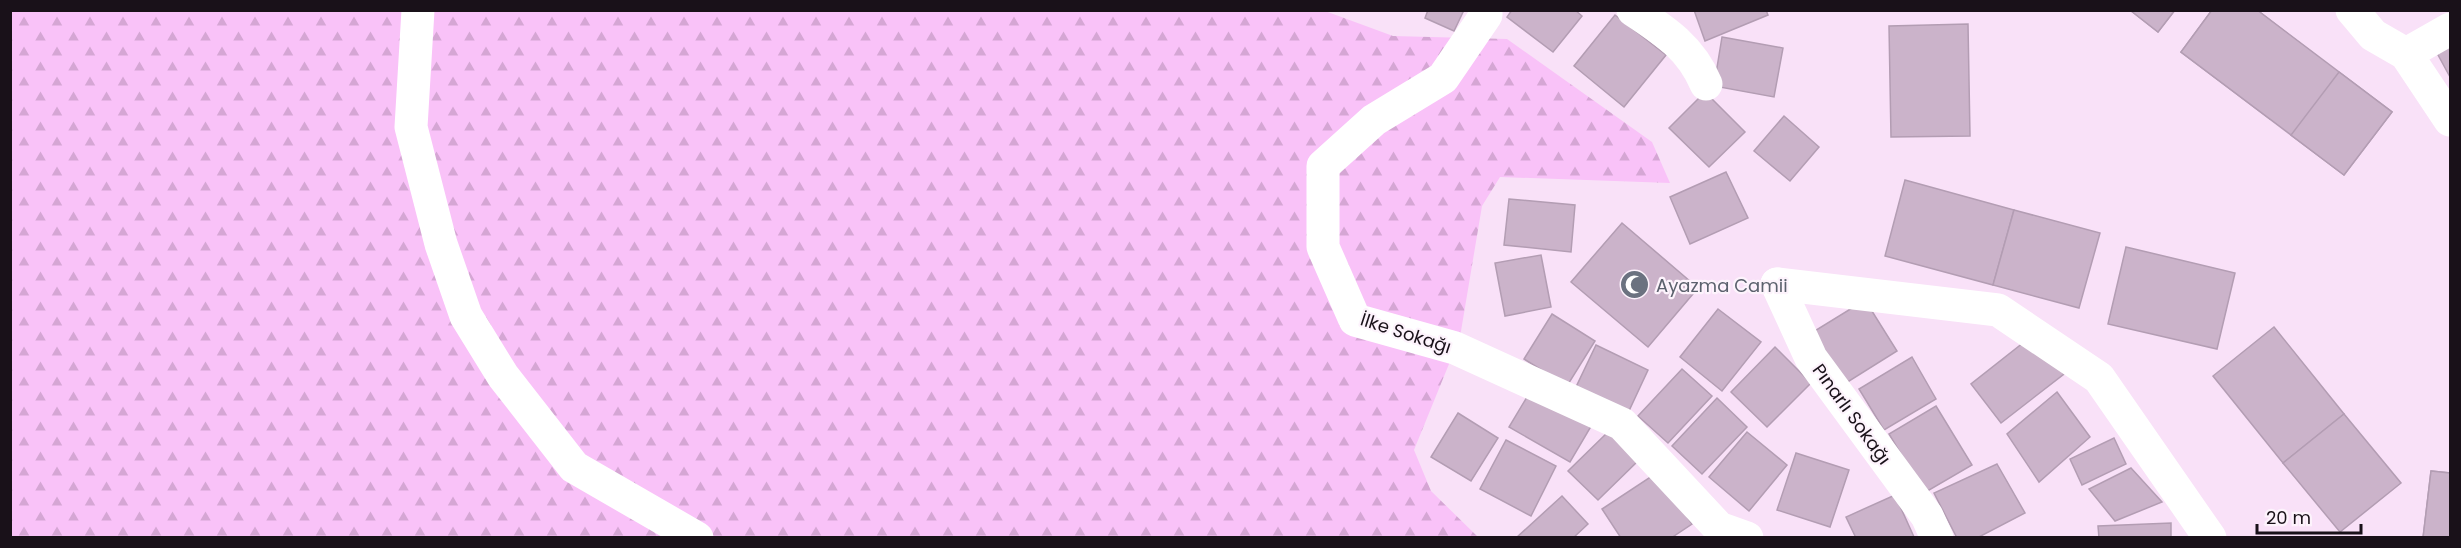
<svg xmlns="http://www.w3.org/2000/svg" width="2461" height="548" viewBox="0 0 2461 548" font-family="Poppins,sans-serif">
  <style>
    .forest { fill: url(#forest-firs) }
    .building { fill: #cbb3ca; stroke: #b39db3; stroke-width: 1.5 }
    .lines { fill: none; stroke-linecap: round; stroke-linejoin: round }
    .minor { stroke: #fff; stroke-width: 33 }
    .labels { text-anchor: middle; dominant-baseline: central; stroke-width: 4.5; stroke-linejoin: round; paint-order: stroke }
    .worship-label { font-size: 18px; fill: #5b616d; stroke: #fdf3fc; text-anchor: start }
    .street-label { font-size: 18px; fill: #191119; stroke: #fdf3fc }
  </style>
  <defs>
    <pattern id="forest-firs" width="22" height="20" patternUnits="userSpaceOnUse" patternTransform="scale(1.5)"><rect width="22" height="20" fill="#f9c2f8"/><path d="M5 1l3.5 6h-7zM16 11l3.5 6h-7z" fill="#d5a6d4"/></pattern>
  </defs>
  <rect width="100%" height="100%" fill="#f9e1f8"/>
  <path class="forest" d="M10 11H1325L1393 36 1507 39 1652 142 1670 183 1500 177 1482 206 1460 337 1414 450 1431 491 1478 537H11Z"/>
  <g class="building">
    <path d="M1428 10H1464L1454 31 1425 18Z"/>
    <path d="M1512 10H1575L1582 16 1553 52 1507 17Z"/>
    <path d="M1694 10H1766L1768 15 1705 41Z"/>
    <path d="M2130 10H2175L2158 32Z"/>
    <path d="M2130 10H2175L2158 32Z"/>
    <path d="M2212 10H2257L2318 57 2270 119 2181 52Z"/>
    <path d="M2212 10H2257L2392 112 2344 175 2181 52Z"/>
    <path d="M1615 15 1666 55 1624 107 1574 66Z"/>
    <path d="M1968 24 1970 136 1891 137 1889 26Z"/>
    <path d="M1722 37 1783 48 1774 97 1714 86Z"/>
    <path d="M2450 46V77L2437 53Z"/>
    <path d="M2339 72 2392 112 2344 175 2291 135Z"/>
    <path d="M1705 92 1745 132 1709 167 1669 128Z"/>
    <path d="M1784 116 1819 147 1790 181 1754 151Z"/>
    <path d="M1726 172 1748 218 1690 244 1670 197Z"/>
    <path d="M1905 180 2014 210 1993 285 1885 256Z"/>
    <path d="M1509 199 1575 205 1571 252 1504 245Z"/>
    <path d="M2014 210 2100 233 2079 308 1993 285Z"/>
    <path d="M1622 223 1698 288 1648 347 1571 282Z"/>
    <path d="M2126 247 2235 273 2217 349 2108 324Z"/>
    <path d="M1541 255 1551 307 1505 316 1495 263Z"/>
    <path d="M1865 300 1897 351 1846 383 1813 332Z"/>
    <path d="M1718 309 1761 342 1722 391 1680 357Z"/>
    <path d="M1552 314 1595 341 1567 386 1524 359Z"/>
    <path d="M2274 327 2344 414 2283 463 2213 376Z"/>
    <path d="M2033 335 2064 374 2001 423 1971 384Z"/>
    <path d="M1596 345 1648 370 1628 413 1576 387Z"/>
    <path d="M1775 347 1811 383 1767 427 1731 392Z"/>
    <path d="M1912 357 1936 399 1884 430 1859 389Z"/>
    <path d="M1682 369 1712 396 1668 443 1638 416Z"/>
    <path d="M1533 387 1593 423 1570 462 1509 427Z"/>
    <path d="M2057 392 2090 437 2039 482 2007 434Z"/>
    <path d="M1717 398 1747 427 1702 474 1672 446Z"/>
    <path d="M1936 406 1972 465 1924 493 1889 434Z"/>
    <path d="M1458 413 1498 438 1471 481 1431 457Z"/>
    <path d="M2344 414 2401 483 2340 532 2283 463Z"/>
    <path d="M1610 430 1640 459 1598 500 1568 471Z"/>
    <path d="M1747 432 1787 465 1749 511 1709 477Z"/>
    <path d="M2114 438 2126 464 2082 485 2070 459Z"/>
    <path d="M1506 440 1556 466 1531 516 1480 489Z"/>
    <path d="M1796 453 1849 470 1830 527 1777 510Z"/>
    <path d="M1997 464 2025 513 1977 538H1957L1934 493Z"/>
    <path d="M2131 468 2162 502 2115 521 2089 489Z"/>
    <path d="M2431 471 2450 473V538H2423Z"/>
    <path d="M2431 471 2450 473V538H2423Z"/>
    <path d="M1658 472 1692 524 1671 538H1621L1602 509Z"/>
    <path d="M1895 495 1914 537 1856 538 1846 517Z"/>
    <path d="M1562 496 1588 524 1573 538H1516Z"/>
    <path d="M2171 523V538H2099L2098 526Z"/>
  </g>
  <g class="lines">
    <g class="minor">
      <path d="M418 10 411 127 441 244 466 316 503 376 574 467 697 538"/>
      <path d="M1486 10V15L1443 78 1374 120 1323 166V247L1355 320 1455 348 1622 424 1719 528 1747 538"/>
      <path d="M1633 10C1665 31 1691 48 1706 84"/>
      <path d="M2352 10 2373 35 2406 54 2450 120"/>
      <path d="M2406 54 2450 29"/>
      <path d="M1777 284 1998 310 2099 378 2210 538"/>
      <path d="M1777 284 1811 358 1927 516 1937 538"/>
    </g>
  </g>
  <defs>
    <symbol id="mosque-disc" viewBox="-11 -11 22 22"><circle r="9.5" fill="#6b7280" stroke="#fdf3fc"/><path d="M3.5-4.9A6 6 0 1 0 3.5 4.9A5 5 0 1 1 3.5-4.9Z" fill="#fff"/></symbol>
  </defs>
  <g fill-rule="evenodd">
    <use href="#mosque-disc" x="1618" y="268" width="33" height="33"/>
  </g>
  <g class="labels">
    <g class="worship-label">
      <text x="1656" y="285">Ayazma Camii</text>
    </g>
    <g class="street-label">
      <text transform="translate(1406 333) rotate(18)">İlke Sokağı</text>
      <text transform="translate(1852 414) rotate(54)">Pınarlı Sokağı</text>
    </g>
  </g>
  <rect width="2461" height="548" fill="none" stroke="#191119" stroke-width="24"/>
  <path d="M2257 524v9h104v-9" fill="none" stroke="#191119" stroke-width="3"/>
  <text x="2266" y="524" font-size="18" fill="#191119" stroke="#fdf3fc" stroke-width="4.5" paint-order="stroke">20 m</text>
</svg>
